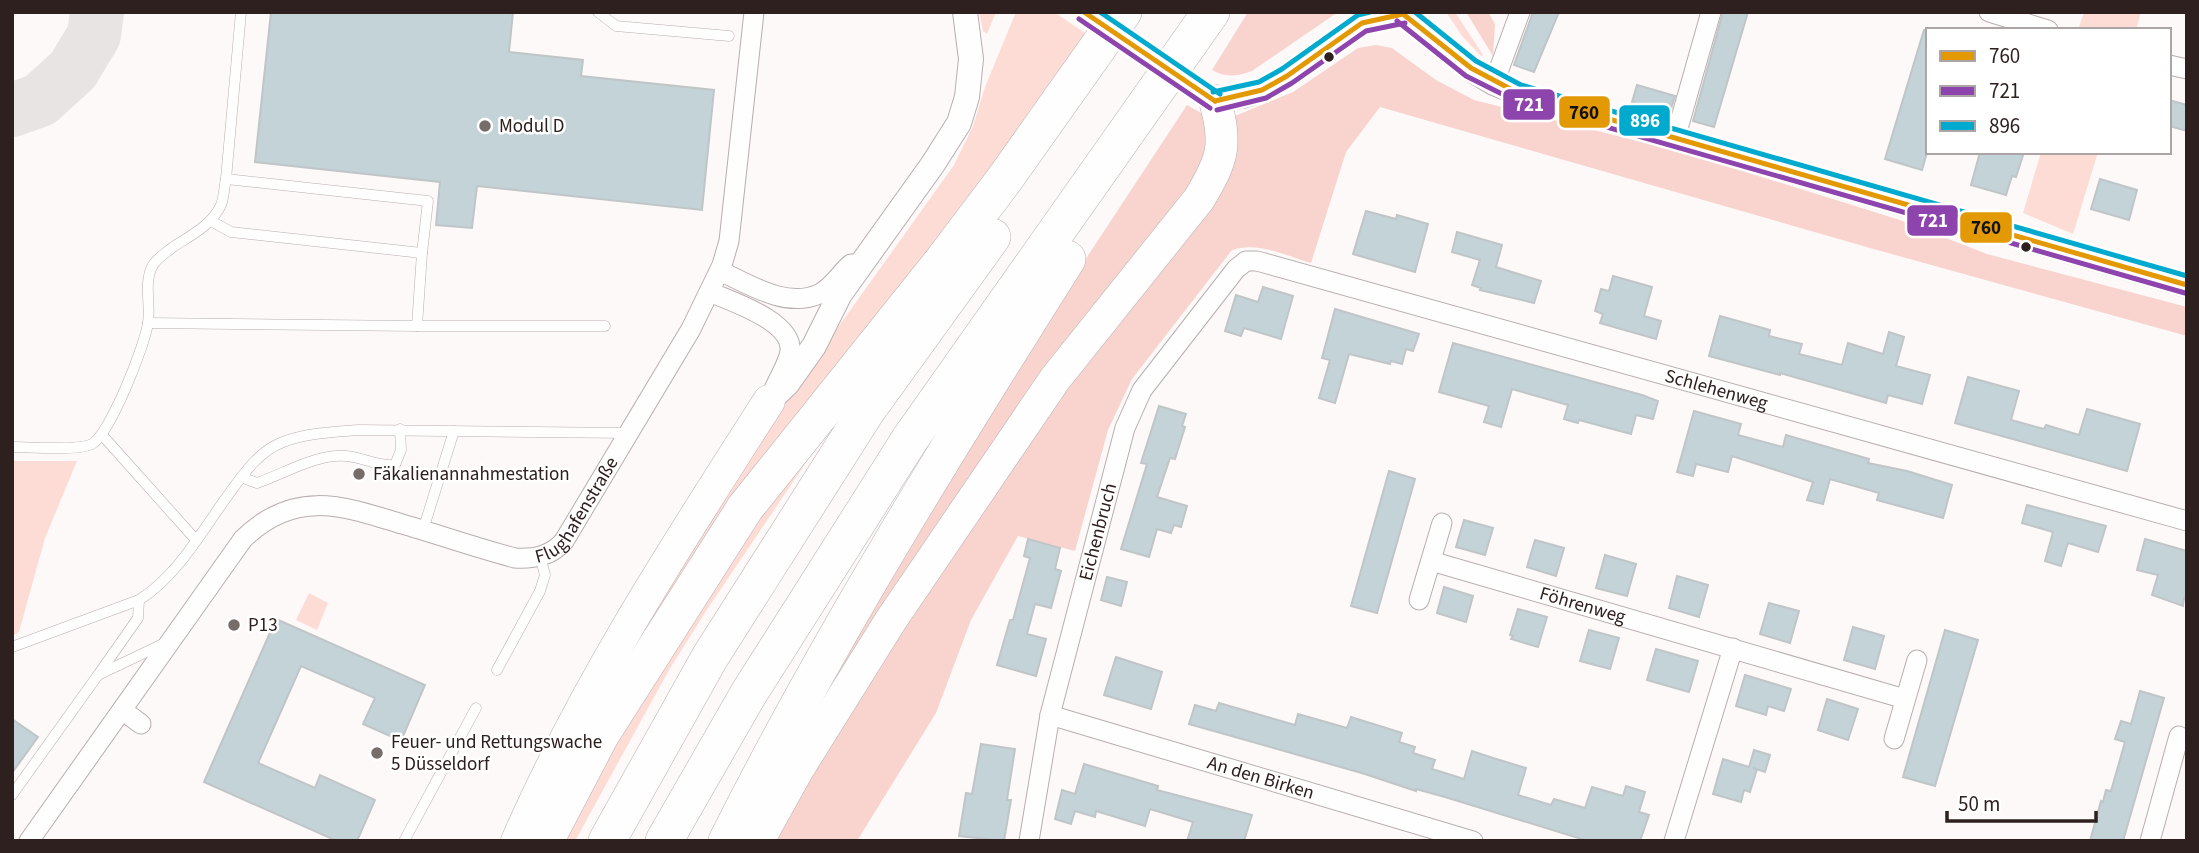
<svg xmlns="http://www.w3.org/2000/svg" width="2199" height="853" viewBox="0 0 2199 853" font-family="'Source Sans 3',sans-serif">
  <style>
    .green { fill: #fedcd6 }
    .forest { fill: #f9d4ce }
    .lines { fill: none; stroke-linecap: round; stroke-linejoin: round }
    .taxiway { stroke: #e8e4e4; stroke-width: 54 }
    .building { fill: #c3d3d8; stroke: #c0c5c7; stroke-width: 2 }
    .service-casing { stroke: #b7afae; stroke-width: 11 }
    .minor-casing { stroke: #b7afae; stroke-width: 21 }
    .tertiary-casing { stroke: #b7afae; stroke-width: 26 }
    .primary-casing { stroke: #b7afae; stroke-width: 33 }
    .motorway-casing { stroke: #b7afae; stroke-width: 38 }
    .service { stroke: #fffefe; stroke-width: 10 }
    .minor { stroke: #fffefe; stroke-width: 19 }
    .tertiary { stroke: #fffefe; stroke-width: 24 }
    .primary { stroke: #fffefe; stroke-width: 32 }
    .motorway { stroke: #fffefe; stroke-width: 37 }
    .tertiary-bridge-casing { stroke: #b7afae; stroke-width: 26; stroke-linecap: butt }
    .tertiary-bridge { stroke: #fffefe; stroke-width: 24 }
    .bus-1-casing { stroke: #fff; stroke-width: 10 }
    .bus-2-casing { stroke: #fff; stroke-width: 10 }
    .bus-3-casing { stroke: #fff; stroke-width: 10 }
    .bus-1 { stroke: #e39903; stroke-width: 5 }
    .bus-2 { stroke: #8e44ad; stroke-width: 5 }
    .bus-3 { stroke: #00a9ce; stroke-width: 5 }
    .bus-dot { fill: #2d201e; stroke: #fff; stroke-width: 2.5 }
    .poi-dot { fill: #766c6a; stroke: #fff; stroke-width: 2.5 }
    .labels { text-anchor: middle; dominant-baseline: central; stroke-width: 5; stroke-linejoin: round; paint-order: stroke }
    .poi-label { font-size: 19px; fill: #2d201e; stroke: #fff; text-anchor: start }
    .street-label { font-size: 19px; fill: #2d201e; stroke: #fff }
    .line-badge { stroke: #fff; stroke-width: 2.5 }
    .badge-label { font-size: 19px; text-anchor: middle; font-weight: bold; fill: #fff }
    .pale-badge-label { font-size: 19px; text-anchor: middle; font-weight: bold; fill: #111 }
  </style>
  <rect width="100%" height="100%" fill="#fdf9f8"/>
  <g class="green">
    <path d="M979 12H996L987 34 983 31Z"/>
    <path d="M1016 12H1054L1094 39 618 681 613 677 779 410 954 165 973 126 985 87Z"/>
    <path d="M1446 12H1455L1483 55 1481 56 1462 36Z"/>
    <path d="M2084 12H2141L2136 30H2078Z"/>
    <path d="M2041 152H2098L2073 234 2023 213Z"/>
    <path d="M826 433 708 608 669 670 575 841H560L578 806 729 556Z"/>
    <path d="M12 461H77L45 538 19 632 12 636Z"/>
    <path d="M309 593 328 603 317 630 296 620Z"/>
  </g>
  <g class="forest">
    <path d="M1248 12H1338L1252 71C1238 76 1226 78 1212 70Z"/>
    <path d="M1466 12H1488L1495 24 1493 56Z"/>
    <path d="M1376 45 1392 48 1436 80 1474 100 1681 152 1900 220 1987 254 2187 307V336L1870 248 1380 107 1346 152 1311 263C1286 256 1258 241 1232 250L1132 379 1108 430 1075 551 1018 536 971 620 936 713 857 841H743L812 707 1062 295 1187 105 1210 118H1230L1293 92 1358 48Z"/>
  </g>
  <g class="lines">
    <path class="taxiway" d="M12 110 40 100 73 70 94 35 97 12"/>
  </g>
  <g class="building">
    <path d="M271 12H513L509 52 583 60 581 76 714 90 702 210 477 186 472 228 436 225 440 182 255 162Z"/>
    <path d="M1533 12H1559L1534 72 1514 65Z"/>
    <path d="M1723 12H1748L1714 127 1693 121Z"/>
    <path d="M1924 30H1928V149L1922 170 1885 159Z"/>
    <path d="M1637 85 1675 96 1670 112 1632 102Z"/>
    <path d="M2169 100 2187 105V131L2169 126Z"/>
    <path d="M1980 152H2024L2016 177 2012 176 2006 195 1971 185Z"/>
    <path d="M2100 179 2137 190 2129 220 2091 209Z"/>
    <path d="M1366 211 1396 219 1397 215 1428 224 1415 272 1353 254Z"/>
    <path d="M1457 232 1502 245 1496 267 1541 281 1534 303 1480 290 1481 288 1472 285 1480 260 1452 252Z"/>
    <path d="M1613 276 1652 287 1644 316 1661 321 1656 339 1600 323 1603 314 1595 311 1601 289 1609 291Z"/>
    <path d="M1263 287 1293 296 1281 339 1244 328 1241 336 1225 331 1236 295 1258 302Z"/>
    <path d="M1335 309 1419 334 1413 351 1406 349 1402 364 1391 361 1390 364 1349 354 1335 403 1319 398 1330 360 1322 358Z"/>
    <path d="M1720 316 1770 330 1769 336 1802 344 1799 354 1842 365 1848 343 1883 354 1889 332 1904 337 1896 366 1930 375 1922 404 1888 395 1886 403 1780 373V375L1709 356Z"/>
    <path d="M1453 343 1642 395 1658 401 1653 419 1636 415 1631 434 1579 420 1578 423 1564 419 1568 405 1512 389 1501 427 1484 422 1489 406 1439 392Z"/>
    <path d="M1968 377 2019 391 2011 420 2044 429 2046 425 2079 435 2087 409 2140 424 2127 471 1955 423Z"/>
    <path d="M1159 406 1186 414 1182 426 1185 427 1175 459 1170 458 1157 497 1187 506 1181 527 1174 525 1171 533 1157 529 1149 557 1121 549 1147 464 1141 463Z"/>
    <path d="M1694 411 1741 424 1738 435 1783 447 1786 435 1869 459 1868 463 1907 471 1952 485 1943 518 1877 500 1879 493 1830 479 1823 504 1807 500 1813 482 1732 456 1728 472 1696 464 1693 476 1677 472Z"/>
    <path d="M1389 471 1415 479 1377 613 1351 606Z"/>
    <path d="M2027 505 2106 526 2098 552 2068 543 2061 566 2045 561 2053 532 2022 523Z"/>
    <path d="M1464 520 1493 528 1485 555 1456 547Z"/>
    <path d="M1028 539 1060 548 1055 569 1061 571 1051 608 1035 604 1027 634 1046 639 1036 676 997 665 1010 620H1013L1030 558 1024 556Z"/>
    <path d="M2145 539 2187 551V599L2184 598 2183 606 2152 595 2158 575 2137 570Z"/>
    <path d="M1535 540 1564 548 1556 576 1527 567Z"/>
    <path d="M1605 555 1636 564 1627 596 1596 588Z"/>
    <path d="M1677 576 1708 585 1699 617 1669 608Z"/>
    <path d="M1107 577 1127 582 1121 606 1101 600Z"/>
    <path d="M1444 587 1473 596 1466 622 1437 613Z"/>
    <path d="M1769 603 1799 611 1790 643 1760 634Z"/>
    <path d="M1518 609 1547 617 1538 647 1511 639 1513 636 1510 635Z"/>
    <path d="M276 619 425 685 401 741 363 724 375 698 301 666 258 763 315 788 320 775 375 800 357 841H337L204 782Z"/>
    <path d="M1853 627 1884 636 1875 669 1844 660Z"/>
    <path d="M1589 630 1619 638 1610 669 1580 661Z"/>
    <path d="M1945 630 1978 640 1935 786 1903 777Z"/>
    <path d="M1656 649 1698 661 1689 692 1647 680Z"/>
    <path d="M1116 657 1162 672 1151 709 1104 695Z"/>
    <path d="M1745 675 1791 689 1784 711 1768 706 1766 715 1736 706Z"/>
    <path d="M2140 691 2164 698 2123 841H2090L2101 801 2103 802 2106 790 2111 791 2125 742 2115 739 2121 721 2131 724Z"/>
    <path d="M1827 699 1858 709 1848 740 1818 730Z"/>
    <path d="M1219 703 1295 725 1298 714 1347 728 1351 717 1402 733 1399 742 1415 747 1413 753 1435 760 1432 769 1464 779 1472 751 1493 758 1526 768 1518 795 1551 805 1554 799 1585 808 1592 787 1623 796 1626 786 1645 792 1639 812 1649 815 1640 841H1588L1445 797 1416 789V791L1365 774 1189 724 1195 705 1216 711Z"/>
    <path d="M12 719 38 737 12 773Z"/>
    <path d="M981 744 1015 749 1007 800H1011L1004 841 959 836 966 793 972 794Z"/>
    <path d="M1754 750 1770 755 1765 772 1753 768 1757 769 1750 792 1744 790 1741 802 1713 794 1723 759 1749 767Z"/>
    <path d="M1084 764 1158 786 1157 790 1252 815 1244 841H1187L1193 822 1150 809 1145 826 1096 811 1095 817 1075 811 1071 824 1055 819 1062 790 1075 794Z"/>
  </g>
  <g class="lines">
    <defs>
      <g id="service">
        <path d="M598 12 616 26 729 36"/>
        <path d="M226 179 428 201 422 253"/>
        <path d="M211 221 231 232 422 253 417 326"/>
        <path d="M148 323 417 326H605"/>
        <path d="M103 436 196 540"/>
        <path d="M12 447C30 447 79 451 92 444 110 434 145 345 148 323 151 304 143 283 153 265 158 257 166 253 173 247 190 236 212 225 221 205 224 198 224 187 226 179L241 12"/>
        <path d="M241 477 257 483C286 473 315 454 346 456 363 457 377 467 395 465L401 450 400 429"/>
        <path d="M423 530 454 431"/>
        <path d="M12 647 139 600C177 576 200 534 226 498 242 476 257 452 283 442 306 433 333 432 358 430L629 433"/>
        <path d="M497 670 540 591 545 575 540 556"/>
        <path d="M98 675 138 618 139 600"/>
        <path d="M12 795 98 675 165 643"/>
        <path d="M404 841 476 708"/>
      </g>
      <g id="minor">
        <path d="M1989 12 2048 30"/>
        <path d="M2169 65 2187 69"/>
        <path d="M1494 83 1520 12"/>
        <path d="M1675 139 1711 12"/>
        <path d="M720 271C749 284 786 309 819 294 832 288 840 273 851 264"/>
        <path d="M710 292C732 302 793 321 790 351 788 365 778 378 773 392"/>
        <path id="s1" d="M1431 561 1905 699"/>
        <path d="M1419 600 1442 523"/>
        <path d="M122 710 141 724"/>
        <path id="s2" d="M1050 715 1473 841"/>
        <path d="M1894 739 1917 660"/>
        <path id="s3" d="M29 841 243 539C294 489 341 505 402 524 440 535 477 548 515 558 535 559 551 556 564 541L691 329 722 265 729 241 754 12"/>
        <path id="s4" d="M1029 841 1050 715 1125 428 1142 390 1236 269 1246 261H1257L2187 521"/>
        <path d="M1674 841 1733 648"/>
        <path d="M2150 841 2179 736"/>
      </g>
      <g id="tertiary">
        <path d="M1402 12 1469 68 1494 83 1518 93 2187 285"/>
        <path d="M1214 100 1242 96 1262 90 1287 76 1362 23 1403 14"/>
        <path d="M769 401 787 384 814 346 840 294 933 164 959 123 967 97 971 59 965 12"/>
      </g>
      <g id="primary">
        <path d="M517 841C585 685 678 543 769 401"/>
        <path d="M758 841 798 769 891 620 1055 379 1199 199C1222 161 1228 145 1215 101"/>
      </g>
      <g id="motorway">
        <path d="M545 841 601 734 745 508 942 262 1004 180 1123 12"/>
        <path d="M607 841 710 657 865 413 992 237"/>
        <path d="M664 841 749 693 910 439 1211 12"/>
        <path d="M727 841C828 640 947 449 1067 259"/>
      </g>
    </defs>
    <use href="#service" class="service-casing"/>
    <use href="#minor" class="minor-casing"/>
    <use href="#tertiary" class="tertiary-casing"/>
    <use href="#primary" class="primary-casing"/>
    <use href="#motorway" class="motorway-casing"/>
    <use href="#service" class="service"/>
    <use href="#minor" class="minor"/>
    <use href="#tertiary" class="tertiary"/>
    <use href="#primary" class="primary"/>
    <use href="#motorway" class="motorway"/>
    <defs>
      <path id="tertiary-bridge" d="M1088 15 1214 100"/>
    </defs>
    <use href="#tertiary-bridge" class="tertiary-bridge-casing"/>
    <use href="#tertiary-bridge" class="tertiary-bridge"/>
    <defs>
      <g id="bus-1">
        <path d="M1084 12 1215 101"/>
        <path d="M1403 14 1471 68 1518 93 2187 285"/>
        <path d="M1215 101 1262 90 1287 76 1362 23 1403 14"/>
      </g>
      <g id="bus-2">
        <path d="M1079 19 1210 108"/>
        <path d="M1397 21 1466 76 1516 101 2185 293"/>
        <path d="M1217 110 1266 98 1292 83 1366 31 1405 23"/>
      </g>
      <g id="bus-3">
        <path d="M1100 12 1220 94"/>
        <path d="M1415 12 1476 61 1521 85 2187 276"/>
        <path d="M1213 92 1259 82 1282 69 1358 15 1370 12"/>
      </g>
    </defs>
    <use href="#bus-1" class="bus-1-casing"/>
    <use href="#bus-2" class="bus-2-casing"/>
    <use href="#bus-3" class="bus-3-casing"/>
    <use href="#bus-1" class="bus-1"/>
    <use href="#bus-2" class="bus-2"/>
    <use href="#bus-3" class="bus-3"/>
  </g>
  <g class="bus-dot">
    <circle cx="1329" cy="57" r="6"/>
    <circle cx="2026" cy="247" r="6"/>
  </g>
  <g class="poi-dot">
    <circle cx="485" cy="126" r="7"/>
    <circle cx="359" cy="474" r="7"/>
    <circle cx="234" cy="625" r="7"/>
    <circle cx="377" cy="753" r="7"/>
  </g>
  <g class="labels">
    <g class="poi-label">
      <text x="499" y="126">Modul D</text>
      <text x="373" y="474">Fäkalienannahmestation</text>
      <text x="248" y="625">P13</text>
      <text x="391" y="742">Feuer- und Rettungswache<tspan x="391" dy="22">5 Düsseldorf</tspan></text>
    </g>
    <g class="street-label">
      <text stroke="none"><textPath href="#s4" startOffset="1120">Schlehenweg</textPath></text>
      <text stroke="none"><textPath href="#s3" startOffset="744">Flughafenstraße</textPath></text>
      <text stroke="none"><textPath href="#s4" startOffset="317">Eichenbruch</textPath></text>
      <text stroke="none"><textPath href="#s1" startOffset="158">Föhrenweg</textPath></text>
      <text stroke="none"><textPath href="#s2" startOffset="220">An den Birken</textPath></text>
    </g>
  </g>
  <g class="line-badge">
    <rect x="1502" y="88" width="54" height="33" rx="7" fill="#8e44ad"/>
    <rect x="1558" y="95" width="53" height="34" rx="7" fill="#e39903"/>
    <rect x="1618" y="104" width="53" height="33" rx="7" fill="#00a9ce"/>
    <rect x="1906" y="204" width="53" height="33" rx="7" fill="#8e44ad"/>
    <rect x="1959" y="211" width="54" height="33" rx="7" fill="#e39903"/>
  </g>
  <g class="badge-label">
    <text x="1529" y="111">721</text>
    <text x="1645" y="127">896</text>
    <text x="1933" y="227">721</text>
  </g>
  <g class="pale-badge-label">
    <text x="1584" y="119">760</text>
    <text x="1986" y="234">760</text>
  </g>
  <rect width="2199" height="853" fill="none" stroke="#2d201e" stroke-width="28"/>
  <rect x="1926" y="28" width="245" height="126" fill="#ffffff" stroke="#aba6a5" stroke-width="2"/>
  <rect x="1940" y="51" width="35" height="10" fill="#e39903" stroke="#aba6a5" stroke-width="2"/>
  <text x="1989" y="63" font-size="21" fill="#2d201e">760</text>
  <rect x="1940" y="86" width="35" height="10" fill="#8e44ad" stroke="#aba6a5" stroke-width="2"/>
  <text x="1989" y="98" font-size="21" fill="#2d201e">721</text>
  <rect x="1940" y="121" width="35" height="10" fill="#00a9ce" stroke="#aba6a5" stroke-width="2"/>
  <text x="1989" y="133" font-size="21" fill="#2d201e">896</text>
  <path d="M1947 811v10h149v-10" fill="none" stroke="#2d201e" stroke-width="3.5"/>
  <text x="1958" y="811" font-size="21" fill="#2d201e" stroke="#ffffff" stroke-width="5" paint-order="stroke">50 m</text>
</svg>
